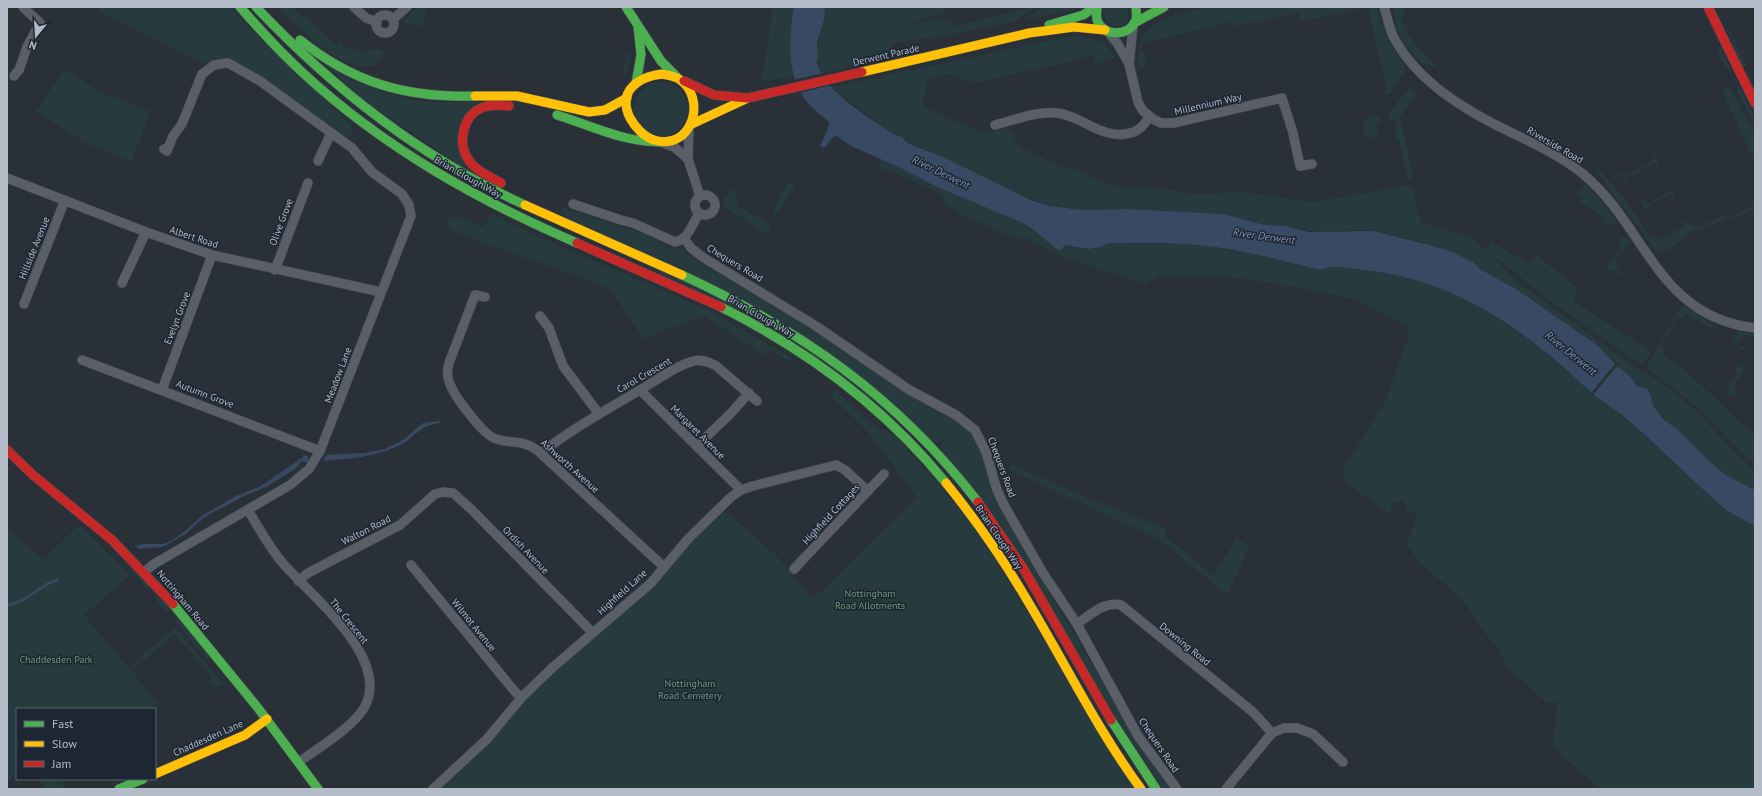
<svg xmlns="http://www.w3.org/2000/svg" width="1762" height="796" viewBox="0 0 1762 796" font-family="'PT Sans',sans-serif">
  <style>
    .green { fill: #273a3e }
    .water { fill: #384963 }
    .pier { fill: #2a3038 }
    .lines { fill: none; stroke-linecap: round; stroke-linejoin: round }
    .street-casing { stroke: #484c53; stroke-width: 10 }
    .fast-casing { stroke: #484c53; stroke-width: 10 }
    .slow-casing { stroke: #484c53; stroke-width: 10 }
    .jam-casing { stroke: #484c53; stroke-width: 10 }
    .street { stroke: #5a5e66; stroke-width: 9 }
    .fast { stroke: #4caf50; stroke-width: 9 }
    .slow { stroke: #ffc107; stroke-width: 9 }
    .jam { stroke: #c62828; stroke-width: 9 }
    .labels { text-anchor: middle; dominant-baseline: central; stroke-width: 3; stroke-linejoin: round; paint-order: stroke }
    .street-label { font-size: 10px; fill: #b4bcc9; stroke: #1d2633 }
    .park-label { font-size: 10px; fill: #6b9a76; stroke: #1d2633 }
    .water-label { font-size: 11px; font-style: italic; fill: #7c92b1; stroke: #1d2633 }
  </style>
  <rect width="100%" height="100%" fill="#2a3038"/>
  <g class="green">
    <path d="M97 7H231L247 25 342 116 353 129 349 139 229 58 212 60 205 64 101 12Z"/>
    <path d="M277 7H291L302 16 306 17 336 45 340 41 348 48 366 53 368 50 377 49 379 51 383 49V54L376 65C339 74 303 30 277 7Z"/>
    <path d="M418 7H427L422 27 405 23 404 19Z"/>
    <path d="M773 7H794L791 60 794 76 762 82Z"/>
    <path d="M825 7H945L946 12 914 21V24L932 20 951 19 953 26 1034 7 1016 21 954 34 892 43V47L898 52 899 55 821 73 816 61 818 58 817 43 824 20Z"/>
    <path d="M1042 7H1074L1077 8 1025 20Z"/>
    <path d="M1105 7H1127L1129 13 1127 21 1119 27 1108 24 1104 17Z"/>
    <path d="M1207 7H1376L1388 40 1405 67 1403 75 1389 95 1384 93 1383 91 1387 90 1368 7 1301 22 1298 12 1235 27 1233 22 1142 43 1141 51 1144 52 1146 66 1139 68C1132 21 1172 16 1207 7Z"/>
    <path d="M1393 7H1401L1405 13 1401 18C1411 42 1421 52 1440 69 1434 68 1426 66 1422 63 1406 51 1394 27 1393 7Z"/>
    <path d="M1726 28 1729 29 1747 66 1743 68Z"/>
    <path d="M1072 36C1090 37 1107 39 1115 58L1095 64 1092 55 1073 61 974 83 949 74 928 80 922 105 932 111 985 133 1001 129H1008L1012 133 1018 146 1066 169 1068 166 1108 184 1121 188 1151 187 1193 194 1245 192 1313 202 1412 185 1421 222 1469 237 1486 249 1491 241 1529 264 1537 255 1578 289 1573 301 1651 351 1642 365 1554 304 1489 252 1516 281 1637 369C1665 382 1690 404 1711 427 1725 442 1738 458 1755 470V490L1726 475 1694 447 1685 436 1668 423 1652 404 1651 394 1638 386 1634 379 1627 375 1621 369 1614 365 1597 345 1516 289 1480 269 1473 262 1452 252 1422 242 1373 231 1354 230 1319 233 1286 226 1265 225 1223 214 1127 209 1082 210 1044 204 1000 186 941 156 906 142 902 137 895 135 890 132 831 87Z"/>
    <path d="M1718 47H1720L1731 70H1727L1719 56Z"/>
    <path d="M1135 48H1136V64L1141 90H1140L1134 65Z"/>
    <path d="M628 52 632 53 625 75 622 74Z"/>
    <path d="M326 65C352 76 390 97 417 101 439 104 463 101 485 101L470 108 465 169 362 99Z"/>
    <path d="M64 69 100 92 150 111 131 162 85 142 36 112Z"/>
    <circle cx="661" cy="109" r="27"/>
    <path d="M1739 86 1753 114 1755 125 1736 90Z"/>
    <path d="M1729 87 1755 134V161L1722 92Z"/>
    <path d="M1409 88 1416 92 1400 118 1414 179 1408 180 1399 139H1396L1394 132 1397 131 1395 120 1390 121 1388 114Z"/>
    <path d="M1373 115 1380 118 1382 122 1376 124 1379 136 1366 139 1363 125 1365 119Z"/>
    <path d="M1651 155 1655 156 1659 165 1658 168 1655 163 1626 178 1628 182 1627 183 1623 179 1619 172 1621 171 1625 176 1654 160Z"/>
    <path d="M879 159 905 170 935 186 1023 223 1064 245C1070 245 1074 247 1080 248 1089 251 1099 248 1108 243L1186 244 1215 247 1248 253 1320 270C1332 263 1352 269 1365 270 1443 279 1503 315 1561 365 1572 374 1582 385 1593 394 1604 403 1618 411 1629 421 1659 446 1686 475 1716 501L1729 512 1755 526V789H1601L1561 755 1553 744 1558 703 1546 702 1506 666 1499 649 1483 631 1462 599 1420 563 1406 544 1418 514 1407 510 1403 500 1392 503 1390 514 1350 486 1342 472 1385 401 1409 336 1408 327 1353 299 1297 287 1232 277 1159 275 1146 284 1063 257 1042 247 1024 237H1013L957 213 958 210 946 206 941 194 894 172 880 168Z"/>
    <path d="M1598 168 1625 199 1651 237 1656 235 1658 240 1686 226 1683 220C1688 220 1688 225 1693 226 1702 229 1716 218 1724 214L1725 219 1755 204V210L1688 233 1687 236 1669 250 1657 252 1596 171Z"/>
    <path d="M788 182 794 184V188L776 215 772 212Z"/>
    <path d="M1585 183 1616 219 1614 226 1602 221 1604 217 1580 202 1583 198 1578 194Z"/>
    <path d="M735 187 738 206 770 224 771 226 767 232 758 231 757 227 725 208 723 202 725 197Z"/>
    <path d="M1669 187 1675 197 1673 200 1671 194 1648 206 1650 210 1648 212 1641 202 1644 200 1647 204 1669 192 1667 188Z"/>
    <path d="M563 208 647 235 668 247 682 248 694 259 813 330 907 394 955 420 968 429 984 457 1041 578 1129 727 1172 789H1163L939 446 944 442 942 439 937 444 561 213Z"/>
    <path d="M492 214 535 235 714 313 792 358V363L771 350 765 356 705 316 664 330 644 340 610 288 467 237 448 228 449 218 465 219 483 227Z"/>
    <path d="M1623 237 1631 240 1624 249H1622L1615 261 1619 264 1616 267 1627 275 1626 277 1615 270 1605 272 1622 245 1620 244 1619 238Z"/>
    <path d="M1682 305 1717 326 1715 331 1685 313 1683 318 1678 316 1661 347 1665 350 1662 354 1683 368 1755 436V464C1740 452 1729 438 1715 425 1695 404 1672 386 1649 370L1647 366Z"/>
    <path d="M1737 331 1755 334V337L1744 335 1739 341 1738 345 1745 347 1747 350 1740 349 1732 338V335L1734 337 1738 336Z"/>
    <path d="M1742 364 1749 368 1745 367 1733 389 1738 392 1736 395H1729L1723 388 1727 391 1738 372 1733 369Z"/>
    <path d="M835 390 879 429 885 430 897 438 975 526 1135 789H439L534 690 583 646 637 602 700 531 723 510C755 536 789 562 809 598L820 592 917 498 868 432 831 396Z"/>
    <path d="M1011 464 1085 497 1167 529 1164 535 1214 576 1236 538 1250 546 1227 595 1158 538 1125 524 1012 471 1009 467Z"/>
    <path d="M79 525 130 575 84 615 131 670 158 704 146 709H17V774L7 782V528L43 560Z"/>
    <path d="M136 569 150 584 148 590 132 572Z"/>
    <path d="M157 597 162 598 171 609 167 613 154 598Z"/>
    <path d="M177 617 210 656 208 659 209 662 174 620Z"/>
    <path d="M175 627 224 684 221 686 212 685 208 682 213 678 174 634 133 670 130 666Z"/>
    <path d="M40 779H60L65 789H44Z"/>
  </g>
  <g class="water">
    <path d="M794 7H825L824 20 817 43 818 58 816 61C828 96 867 115 895 135L902 137 906 142 914 146 941 156 1033 201 1050 206 1082 210 1127 209 1223 214 1265 225 1286 226 1309 232 1373 231 1430 245 1452 252 1473 262 1480 269 1516 289 1597 345 1614 363V365C1623 369 1634 379 1637 386L1647 389 1651 395 1652 404 1663 419 1678 430 1711 463 1726 475 1755 490V526L1729 512 1716 501C1686 475 1659 446 1629 421 1618 411 1604 403 1593 394 1582 385 1572 374 1561 365 1503 315 1443 279 1365 270 1353 269 1331 263 1321 270 1286 262 1251 252 1215 247 1180 242 1144 243 1108 243L1101 247 1089 249 1065 245 1059 251 1034 230 1023 223 935 186 905 170 851 146 835 135 824 148 820 146 828 128 829 122C821 115 813 109 806 101 786 75 789 37 794 7Z"/>
    <path d="M439 421 440 423C417 426 416 438 398 446 374 457 349 459 323 461L326 455 365 453 385 449 403 440 423 423Z"/>
    <path d="M303 455 308 456V463L302 461 295 469 266 487 244 496 203 518 187 533 163 547 139 549 135 546 143 544H163L173 540 185 531 203 515 236 496 261 486 303 457Z"/>
    <path d="M58 578V582L50 584 22 602 7 607V604L22 599 48 582Z"/>
  </g>
  <g class="pier">
    <path d="M823 73 832 85 799 93 793 80Z"/>
    <path d="M1616 363 1618 365 1592 396 1590 394Z"/>
  </g>
  <g class="lines">
    <defs>
      <g id="street">
        <path d="M354 7 366 18 377 22"/>
        <path d="M1384 7C1387 17 1389 26 1393 36 1416 81 1466 111 1510 132 1535 144 1561 156 1583 174 1647 227 1657 317 1755 328"/>
        <circle cx="385" cy="24" r="9"/>
        <path d="M393 19 407 7"/>
        <path d="M1133 26 1129 64 1138 102 1143 111 1153 119 1161 123H1174L1282 98 1293 133 1300 166 1312 164"/>
        <path d="M1108 32 1117 43 1129 64"/>
        <path d="M14 76 19 70 27 47 40 23 23 7"/>
        <path d="M995 125C1014 120 1037 111 1056 113 1081 115 1099 138 1126 134 1138 132 1143 127 1149 117"/>
        <path d="M689 130 688 159 700 196"/>
        <path d="M663 143 674 147 688 159"/>
        <path d="M318 161 331 133"/>
        <path d="M7 178 146 232 212 255 381 292"/>
        <circle cx="705" cy="205" r="10"/>
        <path d="M573 204 621 220 633 223 675 242C688 240 693 223 699 213"/>
        <path d="M684 238 691 248 704 258 816 326 908 389 956 415 975 430 986 452 997 490 1004 505 1043 573 1077 624 1138 736 1177 789"/>
        <path d="M275 270 308 183"/>
        <path d="M122 283 146 232"/>
        <path d="M485 297 475 295 449 363C447 370 447 378 450 384 454 396 483 434 494 438 510 445 520 438 537 450L664 567"/>
        <path d="M24 304 65 200"/>
        <path d="M540 316 549 328 563 366 599 414"/>
        <path d="M82 360 320 451"/>
        <path d="M162 390 212 255"/>
        <path d="M640 390 741 490"/>
        <path d="M697 446 730 414 749 393"/>
        <path d="M541 453C573 428 610 408 645 387 660 378 677 365 694 361 701 359 708 362 715 365L757 401"/>
        <path d="M248 510C258 527 268 545 281 561 309 595 393 658 364 708 352 728 318 748 299 762"/>
        <path d="M411 565 516 693 522 697"/>
        <path d="M794 569 884 474"/>
        <path d="M144 572 154 564 290 485 309 469 320 451 411 216 409 205 402 194 372 172 352 148 260 81 228 63 214 65 202 74 182 124 173 136 167 151 164 149"/>
        <path d="M298 581 308 573 400 525 435 494 443 492 453 493 472 510 593 633"/>
        <path d="M1077 624C1090 615 1104 601 1121 605L1253 712 1272 733"/>
        <path d="M433 789 487 739 522 697 552 668 651 583 688 539 731 497 741 490 753 486 836 465 845 470 868 491"/>
        <path d="M1226 789 1272 733 1284 728H1297L1313 734 1343 762"/>
      </g>
      <g id="fast">
        <path d="M240 7C260 30 280 52 303 73 383 147 477 200 577 243"/>
        <path d="M256 7C335 90 420 157 525 205"/>
        <path d="M626 7 661 61 677 77"/>
        <path d="M1097 7C1097 11 1096 16 1097 20 1103 37 1130 37 1136 20 1137 16 1136 11 1136 7"/>
        <path d="M1134 23 1164 7"/>
        <path d="M1049 25 1083 15 1095 7"/>
        <path d="M300 40C354 83 406 98 475 96"/>
        <path d="M636 83 641 55 638 27"/>
        <path d="M557 115C592 126 623 142 660 142"/>
        <path d="M682 275C801 330 897 397 978 502"/>
        <path d="M721 307C807 350 885 408 946 483"/>
        <path d="M173 604 258 708 318 789"/>
        <path d="M1111 720 1156 789"/>
        <path d="M119 789 143 779"/>
      </g>
      <g id="slow">
        <path d="M862 72 1029 33 1074 27 1105 30"/>
        <path d="M662 74C668 75 674 76 679 79 708 98 692 152 654 140 644 137 635 127 630 118 617 91 638 77 662 74Z"/>
        <path d="M475 96H517L589 112 605 110 627 98"/>
        <path d="M692 124 746 99"/>
        <path d="M525 205 682 275"/>
        <path d="M946 483C976 520 1003 559 1027 600 1065 663 1097 729 1141 789"/>
        <path d="M155 774 245 735 267 719"/>
      </g>
      <g id="jam">
        <path d="M1708 7 1755 103"/>
        <path d="M684 81 714 95 748 98 862 72"/>
        <path d="M501 183C490 176 475 171 468 159 457 142 463 114 484 107 492 104 501 105 509 106"/>
        <path d="M577 243 721 307"/>
        <path d="M7 450 33 475 112 540 173 604"/>
        <path d="M978 502 1023 568 1111 720"/>
      </g>
    </defs>
    <use href="#street" class="street-casing"/>
    <use href="#fast" class="fast-casing"/>
    <use href="#slow" class="slow-casing"/>
    <use href="#jam" class="jam-casing"/>
    <use href="#street" class="street"/>
    <use href="#fast" class="fast"/>
    <use href="#slow" class="slow"/>
    <use href="#jam" class="jam"/>
  </g>
  <g class="labels">
    <g class="street-label">
      <text transform="translate(886 55) rotate(-13)">Derwent Parade</text>
      <text transform="translate(1208 104) rotate(-13)">Millennium Way</text>
      <text transform="translate(1555 145) rotate(30)">Riverside Road</text>
      <text transform="translate(468 177) rotate(29)">Brian Clough Way</text>
      <text transform="translate(281 222) rotate(-69)">Olive Grove</text>
      <text transform="translate(194 237) rotate(18)">Albert Road</text>
      <text transform="translate(34 248) rotate(-68)">Hillside Avenue</text>
      <text transform="translate(735 263) rotate(31)">Chequers Road</text>
      <text transform="translate(761 316) rotate(30)">Brian Clough Way</text>
      <text transform="translate(177 318) rotate(-69)">Evelyn Grove</text>
      <text transform="translate(338 375) rotate(-69)">Meadow Lane</text>
      <text transform="translate(644 375) rotate(-30)">Carol Crescent</text>
      <text transform="translate(205 394) rotate(21)">Autumn Grove</text>
      <text transform="translate(698 432) rotate(45)">Margaret Avenue</text>
      <text transform="translate(570 466) rotate(42)">Ashworth Avenue</text>
      <text transform="translate(1002 467) rotate(70)">Chequers Road</text>
      <text transform="translate(831 514) rotate(-47)">Highfield Cottages</text>
      <text transform="translate(366 530) rotate(-27)">Walton Road</text>
      <text transform="translate(999 537) rotate(56)">Brian Clough Way</text>
      <text transform="translate(526 550) rotate(46)">Ordish Avenue</text>
      <text transform="translate(622 592) rotate(-42)">Highfield Lane</text>
      <text transform="translate(183 600) rotate(50)">Nottingham Road</text>
      <text transform="translate(349 621) rotate(51)">The Crescent</text>
      <text transform="translate(474 625) rotate(51)">Wilmot Avenue</text>
      <text transform="translate(1185 644) rotate(39)">Downing Road</text>
      <text transform="translate(208 738) rotate(-24)">Chaddesden Lane</text>
      <text transform="translate(1159 745) rotate(56)">Chequers Road</text>
    </g>
    <g class="park-label">
      <text x="870" y="593">Nottingham<tspan x="870" dy="12">Road Allotments</tspan></text>
      <text x="56" y="659">Chaddesden Park</text>
      <text x="690" y="683">Nottingham<tspan x="690" dy="12">Road Cemetery</tspan></text>
    </g>
    <g class="water-label">
      <text transform="translate(941 172) rotate(26)">River Derwent</text>
      <text transform="translate(1264 236) rotate(8)">River Derwent</text>
      <text transform="translate(1571 353) rotate(39)">River Derwent</text>
    </g>
  </g>
  <rect width="1762" height="796" fill="none" stroke="#b4bcc9" stroke-width="16"/>
  <rect x="16" y="708" width="140" height="72" fill="#1d2633" stroke="#59626f"/>
  <rect x="24" y="721" width="20" height="6" fill="#4caf50" stroke="#59626f"/>
  <text x="52" y="728" font-size="12" fill="#b4bcc9">Fast</text>
  <rect x="24" y="741" width="20" height="6" fill="#ffc107" stroke="#59626f"/>
  <text x="52" y="748" font-size="12" fill="#b4bcc9">Slow</text>
  <rect x="24" y="761" width="20" height="6" fill="#c62828" stroke="#59626f"/>
  <text x="52" y="768" font-size="12" fill="#b4bcc9">Jam</text>
  <g transform="translate(36 36) rotate(198)" stroke="#1d2633" stroke-width="3" paint-order="stroke">
  <path d="M0-3L7 15L0 10L-7 15Z" fill="#b4bcc9"/>
  <text y="-6" font-size="11" font-weight="bold" text-anchor="middle" fill="#b4bcc9">N</text>
  </g>
</svg>
